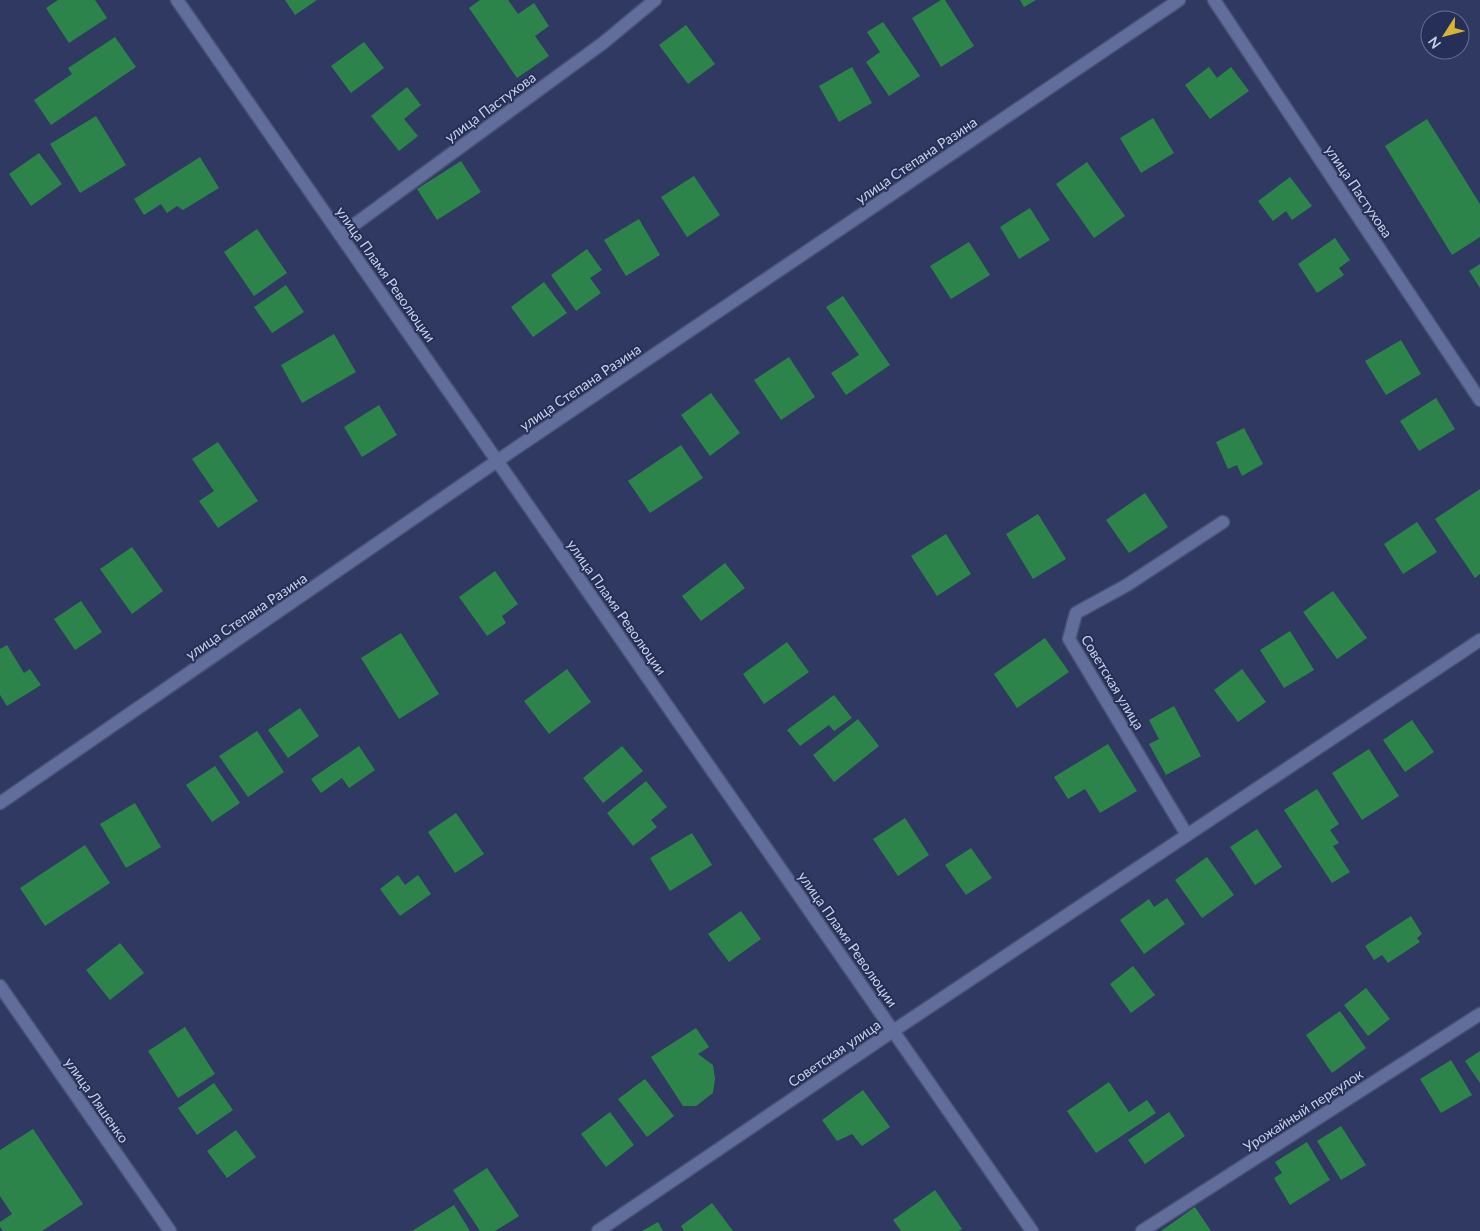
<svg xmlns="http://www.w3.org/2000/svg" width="1480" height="1231" viewBox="0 0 1480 1231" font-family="Lato,sans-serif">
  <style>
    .building { fill: #2d844b }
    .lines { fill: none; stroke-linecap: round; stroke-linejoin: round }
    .minor-casing { stroke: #495274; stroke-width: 15 }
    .tertiary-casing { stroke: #495274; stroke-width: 15 }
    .minor { stroke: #616e9b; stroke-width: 12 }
    .tertiary { stroke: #616e9b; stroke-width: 12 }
    .labels { text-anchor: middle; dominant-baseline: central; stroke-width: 4; stroke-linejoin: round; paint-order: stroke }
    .street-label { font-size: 14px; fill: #c9d1ea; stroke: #252f57 }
  </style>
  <rect width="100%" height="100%" fill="#2f3962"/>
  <g class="building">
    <path d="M58 0H95L107 18 69 43 46 8Z"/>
    <path d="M285 0H317L295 15Z"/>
    <path d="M480 0H508L518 14 534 3 549 26 535 36 549 56 517 78 469 8Z"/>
    <path d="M941 0H945L974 46 941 67 912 18Z"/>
    <path d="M1020 0H1036L1024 7Z"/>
    <path d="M883 22 920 76 889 96 866 62 880 52 867 32Z"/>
    <path d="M686 25 715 64 688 84 659 45Z"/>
    <path d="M115 37 136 67 51 125 34 100 72 74 68 68Z"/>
    <path d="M364 42 384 68 351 93 331 66Z"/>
    <path d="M852 67 872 103 839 122 819 86Z"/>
    <path d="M1209 67 1217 78 1231 67 1249 91 1210 119 1185 85Z"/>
    <path d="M407 87 421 105 404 119 418 136 399 151 371 116Z"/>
    <path d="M96 116 126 165 80 193 50 144Z"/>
    <path d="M1153 118 1174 153 1141 173 1120 138Z"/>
    <path d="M1427 119 1480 204V237L1452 255 1385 146Z"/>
    <path d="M39 153 62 184 31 206 9 174Z"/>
    <path d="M200 157 219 188 183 210 177 206 167 213 161 204 144 215 134 199Z"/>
    <path d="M461 161 481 192 437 220 417 189Z"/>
    <path d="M1087 162 1125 216 1094 238 1056 184Z"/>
    <path d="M694 176 720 215 687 237 661 197Z"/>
    <path d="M1290 177 1312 206 1292 220 1286 211 1273 221 1258 201Z"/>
    <path d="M1030 208 1050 240 1019 259 1000 227Z"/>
    <path d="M639 219 660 255 626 276 604 240Z"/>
    <path d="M257 229 287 273 254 296 224 252Z"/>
    <path d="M1335 238 1350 260 1339 268 1344 275 1317 293 1298 264Z"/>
    <path d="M969 242 990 275 951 299 930 266Z"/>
    <path d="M587 249 602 270 590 278 601 293 576 311 551 275Z"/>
    <path d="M1480 264V288L1469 271Z"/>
    <path d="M544 282 567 313 533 337 511 307Z"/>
    <path d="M286 285 304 312 272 333 254 307Z"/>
    <path d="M843 296 890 365 846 395 831 373 859 355 826 307Z"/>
    <path d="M334 334 356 372 302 403 281 365Z"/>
    <path d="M1401 340 1421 374 1386 395 1365 361Z"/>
    <path d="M789 357 815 397 781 420 754 380Z"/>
    <path d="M711 393 740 433 710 456 681 415Z"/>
    <path d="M1436 398 1455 429 1419 451 1400 421Z"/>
    <path d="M379 405 397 435 362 457 344 427Z"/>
    <path d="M1244 428 1263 464 1242 476 1237 465 1228 469 1216 442Z"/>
    <path d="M218 442 258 501 218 528 199 501 214 491 192 459Z"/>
    <path d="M681 445 703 478 650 513 628 481Z"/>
    <path d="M1480 489V574L1475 578 1435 519Z"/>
    <path d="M1145 493 1168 527 1129 553 1106 520Z"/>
    <path d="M1038 514 1066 559 1033 579 1006 534Z"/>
    <path d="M1417 522 1437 552 1403 574 1384 544Z"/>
    <path d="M946 534 971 574 937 596 911 556Z"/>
    <path d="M132 547 163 591 132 614 100 569Z"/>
    <path d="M725 563 745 588 701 621 682 596Z"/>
    <path d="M495 571 518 604 502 616 506 623 487 636 459 597Z"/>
    <path d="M1333 591 1367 638 1337 659 1303 612Z"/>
    <path d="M81 601 102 632 75 650 54 619Z"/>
    <path d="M1290 631 1314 670 1284 688 1260 650Z"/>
    <path d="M401 633 439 694 399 719 361 658Z"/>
    <path d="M1045 638 1069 672 1017 708 994 674Z"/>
    <path d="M787 642 809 672 764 704 743 674Z"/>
    <path d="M7 645 24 673 30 669 41 685 7 706 0 695V649Z"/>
    <path d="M567 669 591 702 549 734 524 701Z"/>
    <path d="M1242 669 1266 702 1238 722 1214 690Z"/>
    <path d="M834 695 852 718 834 731 829 725 800 746 787 730Z"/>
    <path d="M1174 706 1201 756 1166 775 1149 744 1159 739 1149 720Z"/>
    <path d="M300 708 319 736 288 758 268 730Z"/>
    <path d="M858 719 879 746 834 782 813 755Z"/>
    <path d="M1412 720 1434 752 1405 772 1383 740Z"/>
    <path d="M257 731 284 772 248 797 219 756Z"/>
    <path d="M1108 744 1137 791 1100 813 1085 789 1068 799 1054 777Z"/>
    <path d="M359 746 375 770 349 788 342 778 321 793 311 779Z"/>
    <path d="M622 746 643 771 603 803 583 778Z"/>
    <path d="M1369 749 1399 796 1362 820 1332 773Z"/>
    <path d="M215 766 240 803 212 822 186 785Z"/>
    <path d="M646 781 667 807 651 820 657 827 633 846 607 813Z"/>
    <path d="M1317 789 1339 824 1330 830 1339 843 1333 846 1350 872 1332 883 1284 810Z"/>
    <path d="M135 803 161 847 126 868 100 824Z"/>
    <path d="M456 813 484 854 455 873 428 832Z"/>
    <path d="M905 818 929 855 898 876 873 839Z"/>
    <path d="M1257 829 1282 867 1255 885 1230 847Z"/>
    <path d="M692 833 712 865 670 891 650 858Z"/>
    <path d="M85 845 110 883 45 926 20 888Z"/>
    <path d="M971 848 992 878 966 895 945 865Z"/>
    <path d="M1207 857 1234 895 1202 918 1175 880Z"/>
    <path d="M398 875 405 885 418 875 431 894 400 916 380 889Z"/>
    <path d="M1167 898 1185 924 1144 954 1120 920 1149 899 1154 907Z"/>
    <path d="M741 911 761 939 729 962 708 934Z"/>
    <path d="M1411 916 1422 934 1417 938 1420 942 1388 963 1382 955 1374 960 1365 946Z"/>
    <path d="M120 943 144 973 110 1000 86 970Z"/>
    <path d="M1133 966 1155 995 1131 1013 1110 984Z"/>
    <path d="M1366 988 1390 1019 1368 1036 1344 1005Z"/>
    <path d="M1340 1011 1366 1048 1332 1073 1306 1035Z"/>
    <path d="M185 1027 215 1074 178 1098 148 1051Z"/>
    <path d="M696 1028 709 1047 698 1054 713 1065 715 1078 713 1093 696 1106H683L651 1057Z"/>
    <path d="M1480 1051V1083L1465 1061Z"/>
    <path d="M1451 1060 1472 1095 1441 1113 1420 1079Z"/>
    <path d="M645 1079 674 1116 647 1137 618 1099Z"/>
    <path d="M1109 1082 1129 1112 1147 1100 1156 1113 1096 1153 1067 1111Z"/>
    <path d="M214 1083 233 1110 197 1135 178 1108Z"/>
    <path d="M863 1090 890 1127 862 1146 852 1134 837 1141 822 1120Z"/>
    <path d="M610 1112 634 1145 606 1167 581 1134Z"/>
    <path d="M1169 1112 1185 1136 1145 1164 1128 1140Z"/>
    <path d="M1341 1126 1366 1165 1341 1180 1317 1141Z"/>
    <path d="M33 1129 83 1204 42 1231H3L0 1227V1222L12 1214 0 1196V1150Z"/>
    <path d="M236 1130 256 1157 227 1178 207 1151Z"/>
    <path d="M1307 1142 1330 1180 1290 1205 1274 1178 1282 1173 1275 1162Z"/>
    <path d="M487 1168 519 1216 495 1231H480L453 1190Z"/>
    <path d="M935 1190 962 1229 959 1231H901L893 1220Z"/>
    <path d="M712 1203 733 1231H684L681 1226Z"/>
    <path d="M454 1205 470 1231H412Z"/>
    <path d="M1195 1207 1211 1231H1161Z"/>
    <path d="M658 1222 663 1231H642Z"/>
  </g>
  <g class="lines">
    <defs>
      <g id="minor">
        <path d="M1214 0 1480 400"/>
        <path d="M340 235 603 43 655 0"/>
        <path d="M0 803 497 461 1179 0"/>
        <path d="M1187 835 1069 639 1076 613 1127 585 1223 522"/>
        <path d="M0 986 170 1231"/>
        <path d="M893 1031 1480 640"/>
        <path d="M1142 1231 1480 1014"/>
      </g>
      <g id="tertiary">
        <path d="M177 0 1032 1231"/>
        <path d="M598 1231 893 1031"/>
      </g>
    </defs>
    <use href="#minor" class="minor-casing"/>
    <use href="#tertiary" class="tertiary-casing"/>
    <use href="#minor" class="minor"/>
    <use href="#tertiary" class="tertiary"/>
  </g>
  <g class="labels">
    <g class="street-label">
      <text transform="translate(490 107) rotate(-36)">улица Пастухова</text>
      <text transform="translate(916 160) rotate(-34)">улица Степана Разина</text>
      <text transform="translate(1359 191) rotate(56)">улица Пастухова</text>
      <text transform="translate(386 274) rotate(55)">улица Пламя Революции</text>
      <text transform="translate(580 387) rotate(-34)">улица Степана Разина</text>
      <text transform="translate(617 607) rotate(55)">улица Пламя Революции</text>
      <text transform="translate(246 616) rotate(-34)">улица Степана Разина</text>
      <text transform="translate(1113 682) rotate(59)">Советская улица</text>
      <text transform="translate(848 939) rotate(55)">улица Пламя Революции</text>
      <text transform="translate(834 1053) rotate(-34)">Советская улица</text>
      <text transform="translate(97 1100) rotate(55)">улица Ляшенко</text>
      <text transform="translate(1303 1110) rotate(-33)">Урожайный переулок</text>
    </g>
  </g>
  <g transform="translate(1445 35) rotate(234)"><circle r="24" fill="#252f57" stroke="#677092"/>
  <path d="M0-4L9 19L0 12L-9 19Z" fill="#d9b334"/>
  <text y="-8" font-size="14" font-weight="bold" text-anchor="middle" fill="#c9d1ea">N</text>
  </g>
</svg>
